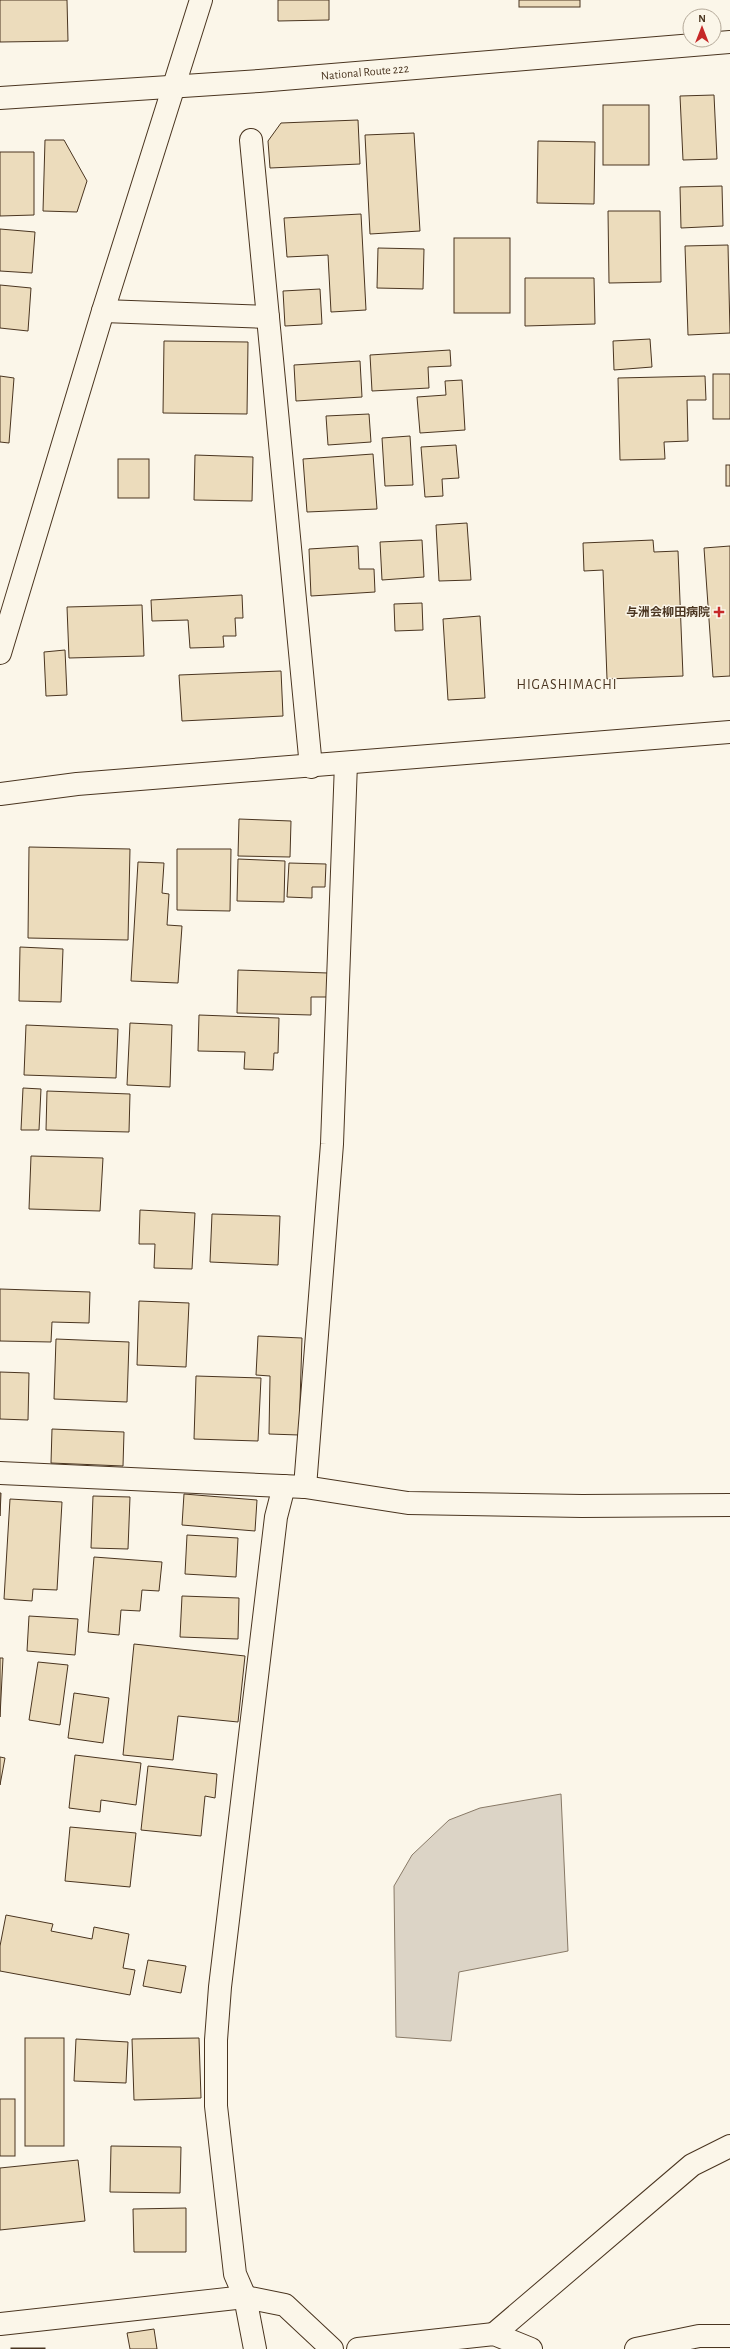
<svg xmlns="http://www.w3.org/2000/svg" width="730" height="2349" viewBox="0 0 730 2349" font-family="'Alegreya Sans','Noto Sans JP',sans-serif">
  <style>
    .water { fill: #dcd4c6; stroke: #887966 }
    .building { fill: #ecdcbc; stroke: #4a3520 }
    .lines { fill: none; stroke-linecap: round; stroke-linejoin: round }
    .minor-casing { stroke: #4a3520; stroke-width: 24 }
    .tertiary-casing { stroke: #4a3520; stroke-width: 24 }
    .trunk-casing { stroke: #4a3520; stroke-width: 24 }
    .minor { stroke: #fbf6e9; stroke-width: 22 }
    .tertiary { stroke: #fbf6e9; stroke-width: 22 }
    .trunk { stroke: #fbf6e9; stroke-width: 22 }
    .poi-dot { fill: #c62828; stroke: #fbf6e9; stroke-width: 1.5 }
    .labels { text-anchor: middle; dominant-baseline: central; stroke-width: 3; stroke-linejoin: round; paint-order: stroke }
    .street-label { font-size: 12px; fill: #4a3520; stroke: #fbf6e9 }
    .poi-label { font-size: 12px; font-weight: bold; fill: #4a3520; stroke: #fbf6e9; text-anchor: end }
    .quarter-label { font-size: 14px; letter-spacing: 1px; fill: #4a3520; stroke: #fbf6e9 }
  </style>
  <rect width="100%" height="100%" fill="#fbf6e9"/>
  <path class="water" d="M561 1794 568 1951 459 1972 451 2041 396 2037 394 1886 412 1855 449 1820 480 1808Z"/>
  <g class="building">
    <path d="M0 0H67L68 41 0 42Z"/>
    <path d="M278 0H329V20L278 21Z"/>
    <rect x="519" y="0" width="61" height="7"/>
    <path d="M714 95 717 159 683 160 680 96Z"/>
    <rect x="603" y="105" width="46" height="60"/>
    <path d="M358 120 360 164 270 168 268 141 281 123Z"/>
    <path d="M414 133 420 231 370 234 365 135Z"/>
    <path d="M45 140H64L87 181 77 212 43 211Z"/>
    <path d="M538 141 595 142 594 204 537 203Z"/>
    <path d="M0 152H34V215L0 216Z"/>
    <path d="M722 186 723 226 681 228 680 187Z"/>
    <path d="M608 211H660L661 282 609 283Z"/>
    <path d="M361 214 366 310 331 312 328 255 287 257 284 218Z"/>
    <path d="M0 229 35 232 32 273 0 271Z"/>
    <rect x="454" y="238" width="56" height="75"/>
    <path d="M728 245 730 333 688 335 685 246Z"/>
    <path d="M378 248 424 249 423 289 377 288Z"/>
    <path d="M525 278H594L595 324 525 326Z"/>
    <path d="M0 285 31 288 28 331 0 328Z"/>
    <path d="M320 289 322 324 285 326 283 291Z"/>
    <path d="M650 339 652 367 614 370 613 341Z"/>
    <path d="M164 341 248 342 247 414 163 413Z"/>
    <path d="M450 350 451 366 428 367 429 388 372 391 370 355Z"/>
    <path d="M360 361 362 397 296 401 294 365Z"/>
    <rect x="713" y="374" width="17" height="45"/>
    <path d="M0 376 14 378 9 443 0 442Z"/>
    <path d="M705 376 706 400H687L688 441 664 442 665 459 620 460 618 378Z"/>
    <path d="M462 380 465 430 420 433 417 397 446 395 445 381Z"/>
    <path d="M369 414 371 442 328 445 326 416Z"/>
    <path d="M410 436 413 485 385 486 382 438Z"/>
    <path d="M456 445 459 478 442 479 443 496 425 497 421 447Z"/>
    <path d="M373 454 377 509 307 512 303 459Z"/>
    <path d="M195 455 253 457 252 501 194 500Z"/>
    <rect x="118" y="459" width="31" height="39"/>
    <rect x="726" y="465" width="4" height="21"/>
    <path d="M467 523 471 580 439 581 436 525Z"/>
    <path d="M422 540 424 577 382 580 380 542Z"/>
    <path d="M653 540 654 552 678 551 683 676 607 679 603 570 584 571 583 543Z"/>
    <path d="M358 546 359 569H374L375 592 311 596 309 549Z"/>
    <path d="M730 546V676L713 677 704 548Z"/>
    <path d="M242 595 243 618H235L236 636H223L224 647 190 648 188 620 152 621 151 600Z"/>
    <path d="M422 603 423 630 395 631 394 604Z"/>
    <path d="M142 605 144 656 69 658 67 607Z"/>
    <path d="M480 616 485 698 448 700 443 619Z"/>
    <path d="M65 650 67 695 46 696 44 652Z"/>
    <path d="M281 671 283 716 182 721 179 675Z"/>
    <path d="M239 819 291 821 290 857 238 856Z"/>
    <path d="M29 847 130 849 128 940 28 938Z"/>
    <path d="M177 849H231L230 911 177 910Z"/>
    <path d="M238 859 285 861 284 902 237 901Z"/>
    <path d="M138 862 164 863 162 893 169 894 167 925 182 926 178 983 131 981Z"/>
    <path d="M289 863 326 864 325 887H312V898L287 897Z"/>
    <path d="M20 947 63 949 61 1002 19 1001Z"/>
    <path d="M238 970 328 973 327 997H311V1015L237 1013Z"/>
    <path d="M199 1015 279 1018 278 1053H274L273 1070 244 1069 245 1052 198 1051Z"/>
    <path d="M130 1023 172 1025 170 1087 127 1085Z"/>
    <path d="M26 1025 118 1029 116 1078 24 1075Z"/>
    <path d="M23 1088 41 1089 39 1130H21Z"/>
    <path d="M47 1091 130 1094 129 1132 46 1130Z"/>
    <path d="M31 1156 103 1158 100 1211 29 1209Z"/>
    <path d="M140 1210 195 1213 192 1269 154 1268 155 1244H139Z"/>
    <path d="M212 1214 280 1216 278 1265 210 1262Z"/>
    <path d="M0 1289 90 1292 89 1323 52 1322 51 1342 0 1341Z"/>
    <path d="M139 1301 189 1303 186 1367 137 1365Z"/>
    <path d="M258 1336 302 1338 299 1435 269 1434 270 1376 256 1375Z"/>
    <path d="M56 1339 129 1342 127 1402 54 1399Z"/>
    <path d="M0 1372 29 1373 28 1420 0 1419Z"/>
    <path d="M196 1376 261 1378 258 1441 194 1439Z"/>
    <path d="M52 1429 124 1432 123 1466 51 1463Z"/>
    <path d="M0 1493H1L0 1516Z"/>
    <path d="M184 1494 257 1500 255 1531 182 1525Z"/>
    <path d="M93 1496 130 1497 128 1549 91 1548Z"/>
    <path d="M10 1499 62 1502 57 1590 33 1589 32 1601 4 1599Z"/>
    <path d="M187 1535 238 1538 236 1577 185 1574Z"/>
    <path d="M94 1557 162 1562 159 1591 142 1590 140 1611 121 1610 119 1635 88 1632Z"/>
    <path d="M182 1596 239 1598 238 1639 180 1637Z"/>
    <path d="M29 1616 78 1619 75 1655 27 1651Z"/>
    <path d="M134 1644 245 1656 238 1722 178 1716 173 1760 123 1755Z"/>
    <path d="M0 1658H3L0 1717Z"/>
    <path d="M38 1662 68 1665 60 1725 29 1720Z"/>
    <path d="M74 1693 109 1698 103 1743 68 1738Z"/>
    <path d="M75 1755 141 1763 136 1805 101 1800 100 1812 69 1808Z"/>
    <path d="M0 1757 5 1758 0 1785Z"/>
    <path d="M148 1766 217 1774 215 1798 205 1796 201 1836 141 1830Z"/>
    <path d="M70 1827 136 1833 130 1887 65 1881Z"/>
    <path d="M6 1915 53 1924 51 1931 92 1939 94 1927 129 1934 123 1968 135 1970 130 1995 0 1971V1946Z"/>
    <path d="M148 1960 186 1966 181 1993 143 1986Z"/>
    <rect x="25" y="2038" width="39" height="108"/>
    <path d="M199 2038 201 2098 134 2100 132 2039Z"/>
    <path d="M76 2039 128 2042 126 2083 74 2081Z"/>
    <rect x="0" y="2099" width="15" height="57"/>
    <path d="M111 2146 181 2147 180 2193 110 2192Z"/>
    <path d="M78 2160 85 2221 0 2230V2168Z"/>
    <path d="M186 2208V2252H134L133 2209Z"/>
    <path d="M154 2329 157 2349H130L127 2333Z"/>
    <rect x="11" y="2348" width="34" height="1"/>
  </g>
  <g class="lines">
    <defs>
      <g id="minor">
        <path d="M251 140 311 767"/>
        <path d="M103 311 268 317"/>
        <path d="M0 1473 305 1487 408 1503 582 1506 730 1505"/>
        <path d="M305 1487 332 1144 346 763"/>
        <path d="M0 2324 245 2297 285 2305 332 2349"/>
        <path d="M494 2334 692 2165 730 2146"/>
        <path d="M255 2349 245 2297 235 2274 216 2106V2040L220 1987 276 1517 284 1486"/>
        <path d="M358 2349 494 2334 531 2349"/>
        <path d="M636 2349 699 2336H730"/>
      </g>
      <g id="tertiary">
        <path d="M0 653 103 311 201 0"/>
        <path d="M0 794 77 784 730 732"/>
      </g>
      <path id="trunk" d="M0 98 259 81 730 42"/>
    </defs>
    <use href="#minor" class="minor-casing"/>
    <use href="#tertiary" class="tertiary-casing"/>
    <use href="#trunk" class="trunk-casing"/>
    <use href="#minor" class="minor"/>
    <use href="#tertiary" class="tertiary"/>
    <use href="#trunk" class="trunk"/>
  </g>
  <path class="poi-dot" d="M717 606h4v4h4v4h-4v4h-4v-4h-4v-4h4z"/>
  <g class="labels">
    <g class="street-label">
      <text transform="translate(365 72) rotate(-5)">National Route 222</text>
    </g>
    <g class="poi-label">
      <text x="710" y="612">与洲会柳田病院</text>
    </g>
    <g class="quarter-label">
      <text x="567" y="685">HIGASHIMACHI</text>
    </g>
  </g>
  <g transform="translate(702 28)"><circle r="19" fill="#fbf6e9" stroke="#b4a999"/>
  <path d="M0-3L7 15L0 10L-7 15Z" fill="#c62828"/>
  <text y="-6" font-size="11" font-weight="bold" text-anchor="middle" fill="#4a3520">N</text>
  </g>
</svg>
